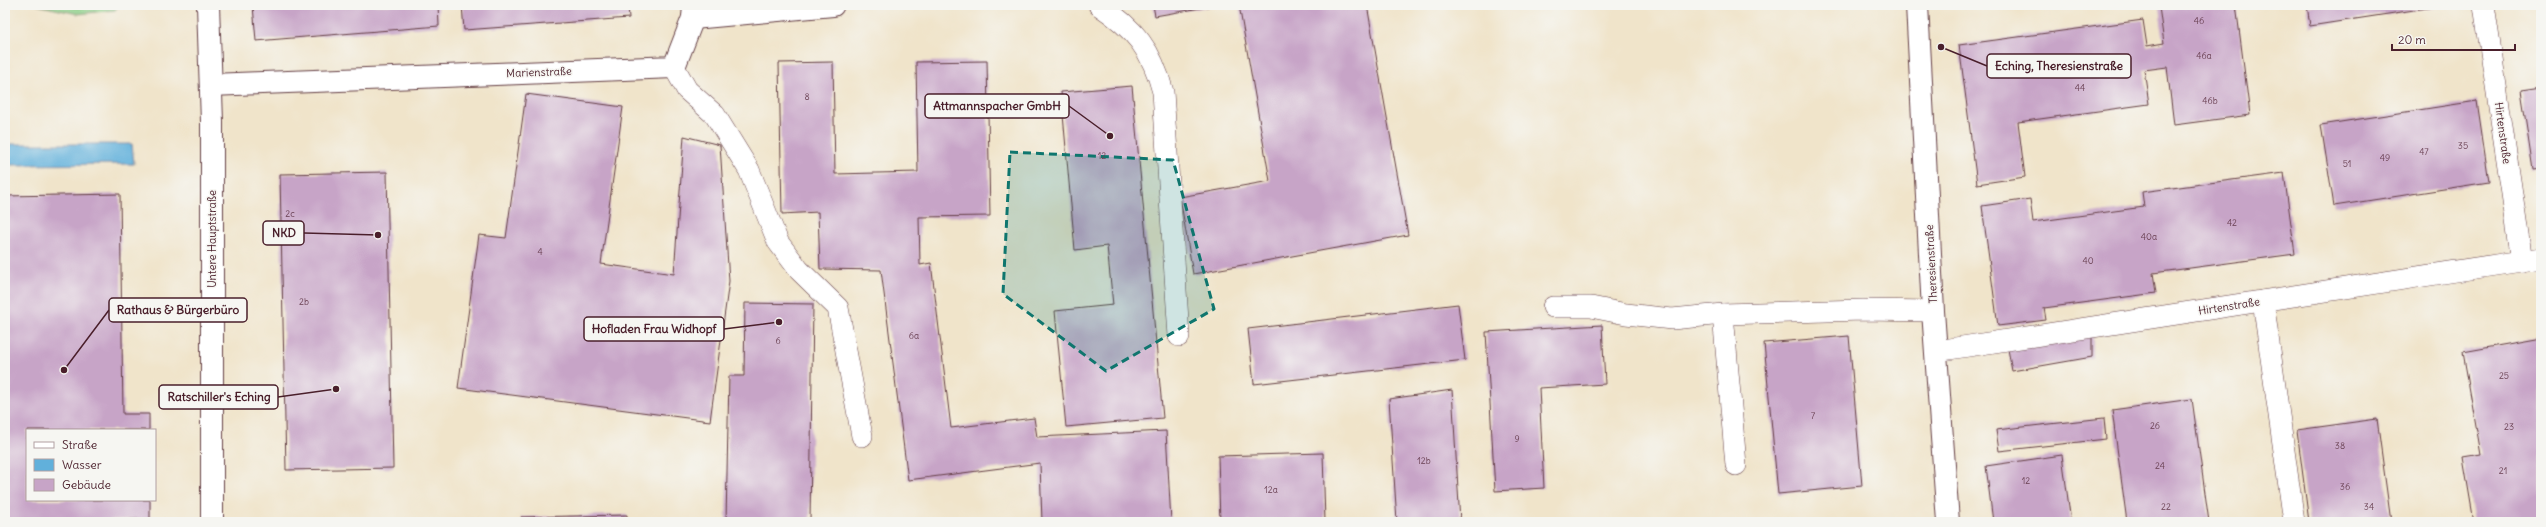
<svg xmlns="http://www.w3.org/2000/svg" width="2546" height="527" viewBox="0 0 2546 527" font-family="Delius,sans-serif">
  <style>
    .green { fill: #8dcf88; stroke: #6c775a }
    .water { fill: #61b0db; stroke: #566883 }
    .building { fill: #c7a4c7 }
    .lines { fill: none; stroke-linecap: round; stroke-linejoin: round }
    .service-casing { stroke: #633d43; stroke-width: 22 }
    .minor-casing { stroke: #633d43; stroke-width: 24 }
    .secondary-casing { stroke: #633d43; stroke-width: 24 }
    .service { stroke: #fff; stroke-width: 21 }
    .minor { stroke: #fff; stroke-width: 22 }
    .secondary { stroke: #fff; stroke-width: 22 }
    .marked { fill: #0f766e; fill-opacity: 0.2; stroke: #0f766e; stroke-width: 3; stroke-dasharray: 8 5; stroke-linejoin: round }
    .labels { text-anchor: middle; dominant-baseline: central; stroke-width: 3; stroke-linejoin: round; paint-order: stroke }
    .number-label { font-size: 9px; fill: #694052 }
    .street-label { font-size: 11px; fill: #4a1f2b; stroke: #f6f6f2 }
    .leader { fill: none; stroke: #4a1f2b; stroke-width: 1.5 }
    .callout-dot { fill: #4a1f2b; stroke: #f6f6f2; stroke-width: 1.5 }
    .callout { fill: #f6f6f2; stroke: #4a1f2b; stroke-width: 1.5 }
    .callout-label { font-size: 12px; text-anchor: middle; font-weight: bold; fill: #4a1f2b }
  </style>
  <rect width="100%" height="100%" fill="#f6f6f2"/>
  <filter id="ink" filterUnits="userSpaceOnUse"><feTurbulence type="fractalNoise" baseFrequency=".025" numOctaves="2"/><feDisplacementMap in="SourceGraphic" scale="8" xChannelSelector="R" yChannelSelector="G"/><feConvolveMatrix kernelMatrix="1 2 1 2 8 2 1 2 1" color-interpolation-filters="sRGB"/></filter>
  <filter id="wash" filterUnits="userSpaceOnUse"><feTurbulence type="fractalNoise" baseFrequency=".012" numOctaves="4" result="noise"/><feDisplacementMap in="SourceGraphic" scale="16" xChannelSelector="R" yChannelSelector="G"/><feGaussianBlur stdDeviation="0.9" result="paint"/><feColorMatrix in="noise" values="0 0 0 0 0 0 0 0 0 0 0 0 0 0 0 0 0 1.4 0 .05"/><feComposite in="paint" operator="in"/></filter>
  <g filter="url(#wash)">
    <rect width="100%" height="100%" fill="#f0e4ca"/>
    <path class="green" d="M37 5H120L115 10 78 14Z"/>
    <path class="water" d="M5 144H132L134 164 5 165Z"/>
    <g id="blocks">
      <g class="building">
        <path d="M253 5H438L439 26 256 41Z"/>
        <path d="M462 5H628L629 18 464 30Z"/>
        <path d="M1153 5H1211L1212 6 1155 16Z"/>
        <path d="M1239 5H1310L1311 8 1326 5H1367L1408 235 1193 274 1180 197 1270 181Z"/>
        <path d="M2170 5H2236L2250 115 2174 125 2167 67 2144 70 2149 104 2018 122 2025 177 1977 184 1959 45 2143 20 2147 46 2164 43 2159 7Z"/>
        <path d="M2307 5H2440V6L2310 26Z"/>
        <path d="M987 61 990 216 919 217 920 265 931 263 951 428 1034 418 1037 437 1166 431 1171 522H1042L1040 463 908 480 881 270 820 269 818 212 782 214 779 63 833 62 835 174 918 172 916 62Z"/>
        <path d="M1132 86 1163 418 1066 427 1055 311 1113 305 1107 246 1075 250 1061 92Z"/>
        <path d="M2541 87V169L2533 170 2521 90Z"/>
        <path d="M526 94 623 107 601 264 674 274 684 136 720 145 729 281 710 421 458 388 479 235 506 238Z"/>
        <path d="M2477 101 2489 182 2334 206 2321 125Z"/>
        <path d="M387 172 393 468 286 470 280 174Z"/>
        <path d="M2284 173 2295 254 2153 273 2156 293 2044 308 2046 320 1998 326 1982 206 2030 199 2033 222 2144 207 2142 192Z"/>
        <path d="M120 194 123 414H149V430H27V500H150V519L5 522V196Z"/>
        <path d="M745 303 813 304 810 522H726L729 376H744Z"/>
        <path d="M1458 304 1465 360 1254 384 1248 329Z"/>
        <path d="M1602 325 1605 384 1539 388 1544 488 1495 491 1486 332Z"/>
        <path d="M1849 336 1862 486 1778 494 1764 343Z"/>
        <path d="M2092 336V357L2012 371 2008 349Z"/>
        <path d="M2541 338V522H2474L2463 457 2481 454 2463 352Z"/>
        <path d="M1452 390 1460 522H1397L1389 399Z"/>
        <path d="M2192 399 2209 522H2127L2112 410Z"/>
        <path d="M2104 418 2106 439 1999 451 1996 430Z"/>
        <path d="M2377 419 2391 522H2309L2297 430Z"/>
        <path d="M1323 453 1325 522H1220L1218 456Z"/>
        <path d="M2062 455 2071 522H1993L1986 466Z"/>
        <path d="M627 515V522H521V517Z"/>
      </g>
    </g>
  </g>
  <g filter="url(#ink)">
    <use href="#blocks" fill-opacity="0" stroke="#633d43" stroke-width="1"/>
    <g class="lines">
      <defs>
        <g id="service">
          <path d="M1099 5C1135 29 1152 50 1163 92L1179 336"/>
          <path d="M2484 5 2522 261"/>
          <path d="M674 67 687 90 715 115 749 170 778 242 799 270 838 308 862 436"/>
          <path d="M2263 301 2294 522"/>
          <path d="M1553 307H1591L1626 314 1672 319 1723 314"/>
          <path d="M1936 351 2541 258"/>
          <path d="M1736 465 1723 314 1863 310 1933 311"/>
        </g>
        <g id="minor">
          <path d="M1917 5 1933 311 1948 522"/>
          <path d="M693 18 833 5"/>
          <path d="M211 85 674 67 693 18 694 5"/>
        </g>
        <path id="secondary" d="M208 5 212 122V522"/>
      </defs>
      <use href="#service" class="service-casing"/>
      <use href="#minor" class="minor-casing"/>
      <use href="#secondary" class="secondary-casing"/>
      <use href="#service" class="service"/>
      <use href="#minor" class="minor"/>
      <use href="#secondary" class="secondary"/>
    </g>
  </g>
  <path class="marked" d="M1010 152 1173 160 1214 309 1106 371 1003 294Z"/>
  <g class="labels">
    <g class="number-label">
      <text x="2199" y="20">46</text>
      <text x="2204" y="55">46a</text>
      <text x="2080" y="87">44</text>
      <text x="807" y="96">8</text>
      <text x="2210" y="100">46b</text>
      <text x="2463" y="145">35</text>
      <text x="2424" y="151">47</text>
      <text x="1102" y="155">12</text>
      <text x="2385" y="157">49</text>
      <text x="2347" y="163">51</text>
      <text x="290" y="213">2c</text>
      <text x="2232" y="222">42</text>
      <text x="2149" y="236">40a</text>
      <text x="540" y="251">4</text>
      <text x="2088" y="260">40</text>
      <text x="304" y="301">2b</text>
      <text x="914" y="335">6a</text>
      <text x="778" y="340">6</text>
      <text x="2504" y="375">25</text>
      <text x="1813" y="415">7</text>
      <text x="2155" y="425">26</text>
      <text x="2509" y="426">23</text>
      <text x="1517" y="438">9</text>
      <text x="2340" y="445">38</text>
      <text x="1424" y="460">12b</text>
      <text x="2160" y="465">24</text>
      <text x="2503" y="470">21</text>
      <text x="2026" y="480">12</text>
      <text x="2345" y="486">36</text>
      <text x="1271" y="489">12a</text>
      <text x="2166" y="506">22</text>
      <text x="2369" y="506">34</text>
    </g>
    <g class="street-label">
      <text transform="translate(539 72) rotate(-2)">Marienstraße</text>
      <text transform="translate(2503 133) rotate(82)">Hirtenstraße</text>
      <text transform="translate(212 239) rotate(-90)">Untere Hauptstraße</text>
      <text transform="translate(1931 264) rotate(-93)">Theresienstraße</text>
      <text transform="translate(2229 306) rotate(-9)">Hirtenstraße</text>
    </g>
  </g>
  <path class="leader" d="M1941 47L1987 66M1110 136L1069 106M378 235L304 233M64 370L109 310M779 322L724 329M336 389L278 397"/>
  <g class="callout-dot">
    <circle cx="1941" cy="47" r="4"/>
    <circle cx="1110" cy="136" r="4"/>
    <circle cx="378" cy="235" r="4"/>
    <circle cx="64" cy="370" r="4"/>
    <circle cx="779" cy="322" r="4"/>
    <circle cx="336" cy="389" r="4"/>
  </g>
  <g class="callout">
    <rect x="1987" y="54" width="144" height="24" rx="4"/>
    <rect x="925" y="94" width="144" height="24" rx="4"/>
    <rect x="263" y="221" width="41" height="24" rx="4"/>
    <rect x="109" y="298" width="138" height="24" rx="4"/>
    <rect x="584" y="317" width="140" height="24" rx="4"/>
    <rect x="159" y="385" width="119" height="24" rx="4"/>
  </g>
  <g class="callout-label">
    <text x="2059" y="70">Eching, Theresienstraße</text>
    <text x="997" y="110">Attmannspacher GmbH</text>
    <text x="284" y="237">NKD</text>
    <text x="178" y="314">Rathaus &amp; Bürgerbüro</text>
    <text x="654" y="333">Hofladen Frau Widhopf</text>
    <text x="219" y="401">Ratschiller's Eching</text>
  </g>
  <rect width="2546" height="527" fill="none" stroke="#f6f6f2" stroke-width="20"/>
  <rect x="26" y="429" width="130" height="72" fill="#f6f6f2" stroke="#b1a0a2"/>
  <rect x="34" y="442" width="20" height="6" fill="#ffffff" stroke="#b1a0a2"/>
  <text x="62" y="449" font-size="12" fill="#4a1f2b">Straße</text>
  <rect x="34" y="459" width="20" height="12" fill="#61b0db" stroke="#b1a0a2"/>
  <text x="62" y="469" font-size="12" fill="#4a1f2b">Wasser</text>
  <rect x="34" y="479" width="20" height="12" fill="#c7a4c7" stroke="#b1a0a2"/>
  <text x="62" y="489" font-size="12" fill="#4a1f2b">Gebäude</text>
  <path d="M2392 44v6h123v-6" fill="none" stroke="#4a1f2b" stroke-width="2"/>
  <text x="2398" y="44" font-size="12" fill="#4a1f2b" stroke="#f6f6f2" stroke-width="3" paint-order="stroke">20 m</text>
</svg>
